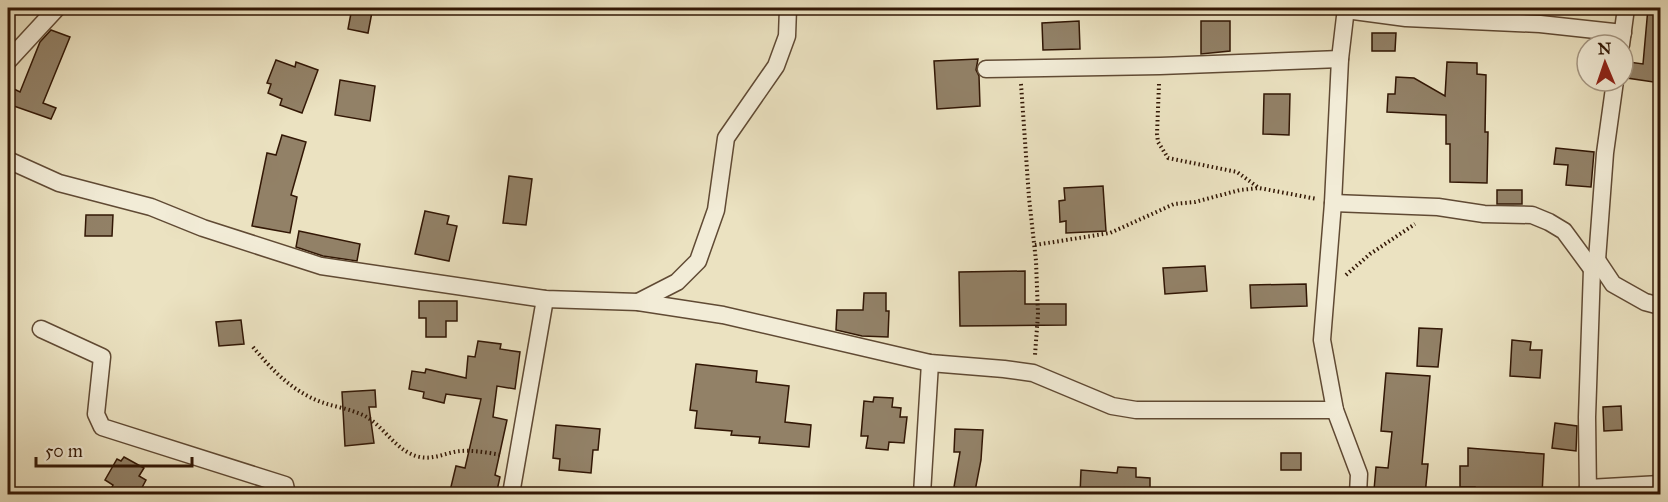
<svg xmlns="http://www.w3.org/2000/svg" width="1668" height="502" viewBox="0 0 1668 502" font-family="'IM FELL Great Primer',serif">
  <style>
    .building { fill: #928167; stroke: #321705; stroke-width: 1.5 }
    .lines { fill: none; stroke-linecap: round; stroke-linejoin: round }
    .minor-casing { stroke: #604a34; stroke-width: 19 }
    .path { stroke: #321705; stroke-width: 4; stroke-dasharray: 1.5 3; stroke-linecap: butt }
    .minor { stroke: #f2ecd7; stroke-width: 16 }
  </style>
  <rect width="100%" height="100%" fill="#ebe2c1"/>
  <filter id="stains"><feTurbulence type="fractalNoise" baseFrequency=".00333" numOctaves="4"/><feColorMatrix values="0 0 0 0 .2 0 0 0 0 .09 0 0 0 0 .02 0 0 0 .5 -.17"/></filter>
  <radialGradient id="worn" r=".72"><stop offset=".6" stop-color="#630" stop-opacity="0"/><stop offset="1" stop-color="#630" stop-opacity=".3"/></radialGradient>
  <g class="building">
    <path d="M352 8 372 12 368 33 348 29Z"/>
    <path d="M1648 8H1660V83L1627 78 1629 62 1643 64Z"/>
    <path d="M1079 21 1080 49 1043 50 1042 23Z"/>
    <path d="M1201 21H1230V51L1201 54Z"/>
    <path d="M51 30 70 37 43 103 56 108 51 119 8 104V86L20 92 40 42Z"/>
    <path d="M1372 33H1396L1395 51H1372Z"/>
    <path d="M978 59 976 70 979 76 980 106 937 109 934 61Z"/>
    <path d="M276 60 295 67 296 62 318 70 302 113 280 105 282 99 268 93 271 84 267 83Z"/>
    <path d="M1447 62 1477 63V74L1486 75 1485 132H1488L1487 183 1450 182V144H1446V115L1387 112 1388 94H1395L1396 77 1414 78 1445 96Z"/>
    <path d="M340 80 375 86 370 121 335 115Z"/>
    <path d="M1264 94H1290L1289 135 1263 134Z"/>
    <path d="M282 135 306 142 291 195 297 197 290 233 252 226 267 153 276 155Z"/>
    <path d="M1556 148 1594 152 1591 187 1566 185 1568 165 1554 164Z"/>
    <path d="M509 176 532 179 526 225 503 223Z"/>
    <path d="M1103 186 1106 231 1066 233V221L1060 222 1059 201 1065 200 1064 188Z"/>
    <rect x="1497" y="190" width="25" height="14"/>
    <path d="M425 211 449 216 447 224 457 226 449 261 415 254Z"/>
    <path d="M86 215H113L112 236H85Z"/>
    <path d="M299 231 360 244 357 261 323 256 296 247Z"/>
    <path d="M1205 266 1207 291 1165 294 1163 268Z"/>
    <path d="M1025 271V304H1066V325L960 326 959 272Z"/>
    <path d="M1306 284 1307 306 1251 308 1250 285Z"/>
    <path d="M864 293H886V311H889L888 337 862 336 836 330 837 310H863Z"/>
    <path d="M419 301H457V321H446V337H426V318H419Z"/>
    <path d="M241 320 244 344 219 346 216 322Z"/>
    <path d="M1419 328 1442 329 1438 367 1417 366Z"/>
    <path d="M1512 340 1531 342 1530 350H1542L1540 378 1510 376Z"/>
    <path d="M478 341 501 344 500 349 520 352 515 389 497 386 493 417 507 420 495 475 500 477 496 495H449L456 466 465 468 481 399 446 394 444 403 423 398 424 392 409 389 412 371 425 373 426 369 466 378 468 356 475 357Z"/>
    <path d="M696 364 757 371 756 382 789 386 785 422 811 425 809 447 759 443 760 437 731 435 732 431 695 428 697 411 690 410Z"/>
    <path d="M1386 373 1430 376 1422 464H1428L1425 495 1374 490 1376 467 1388 468 1392 432 1381 431Z"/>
    <path d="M375 390 376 407H369L374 443 345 446 342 392Z"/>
    <path d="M874 397 893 398 892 407 901 408 900 417H907L904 443 889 442 888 450 866 448 868 436H861L864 401 873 402Z"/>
    <path d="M1621 406 1622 430 1604 431 1603 407Z"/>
    <path d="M1555 423 1577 426 1576 451 1552 448Z"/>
    <path d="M556 425 600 429 598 450H593L591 473 559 470 560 459 553 458Z"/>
    <path d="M955 429 983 430 981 460 975 491 954 487 960 452H954Z"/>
    <path d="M1468 448 1544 454 1542 495H1475V487H1460V466H1468Z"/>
    <rect x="1281" y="453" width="20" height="17"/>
    <path d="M124 457 144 468 139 476 146 480 138 495H108L113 485 105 480 117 459 121 461Z"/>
    <path d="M1118 467 1136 468V477L1150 478V495H1080L1081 470 1117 473Z"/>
  </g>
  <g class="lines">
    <defs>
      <g id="minor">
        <path d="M1346 8 1340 59 1333 203 1322 340 1335 410 1359 474 1358 494"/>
        <path d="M1346 10 1406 18 1540 24 1623 33"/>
        <path d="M1621 45 1626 8"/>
        <path d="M8 61 57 8"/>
        <path d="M986 69 1160 66 1340 59"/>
        <path d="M8 160 59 183 151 207 203 228 321 266 545 299 638 302 723 315 930 363 1004 369 1033 373 1112 406 1136 410H1335"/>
        <path d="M1333 203 1438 207 1484 214 1532 215 1549 222 1564 231 1592 269"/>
        <path d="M1597 260 1613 284 1645 302 1660 306"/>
        <path d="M638 302 677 282 698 261 716 210 726 138 776 66 787 36 788 8"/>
        <path d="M41 329 102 357 96 414 102 427 285 485 287 494"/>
        <path d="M1588 488 1660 484"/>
        <path d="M511 494 545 299"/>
        <path d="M922 494 930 363"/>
        <path d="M1588 494 1587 417 1592 269 1597 260 1605 153 1615 81"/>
      </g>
    </defs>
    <use href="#minor" class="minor-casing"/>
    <g class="path">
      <path d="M1021 84 1029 198 1036 261 1038 314 1035 355"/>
      <path d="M1159 84 1157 134 1158 142 1168 158 1237 172 1259 188"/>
      <path d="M1035 245 1110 233 1174 204 1195 202 1240 190 1259 188 1317 199"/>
      <path d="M1346 275 1370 254 1415 224"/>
      <path d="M253 347C272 370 292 391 321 402 335 407 351 409 365 416 385 427 396 452 420 457 434 460 447 452 461 451 474 450 489 453 502 455"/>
    </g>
    <use href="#minor" class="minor"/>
  </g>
  <rect width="1668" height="502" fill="none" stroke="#ebe2c1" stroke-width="30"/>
  <rect x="9" y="9" width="1650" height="484" fill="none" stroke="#321705" stroke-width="3"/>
  <rect x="15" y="15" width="1638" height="472" fill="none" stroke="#321705" stroke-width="1.5"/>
  <g transform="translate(1605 63) rotate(358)"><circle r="28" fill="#f2ecd7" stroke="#a59783" stroke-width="1.5"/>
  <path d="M0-4.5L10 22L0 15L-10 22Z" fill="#8f2418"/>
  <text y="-9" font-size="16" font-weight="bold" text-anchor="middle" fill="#321705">N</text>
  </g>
  <path d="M36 457v9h156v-9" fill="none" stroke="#321705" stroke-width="3"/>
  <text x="45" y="457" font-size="18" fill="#321705" stroke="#f2ecd7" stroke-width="4.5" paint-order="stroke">50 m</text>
  <rect width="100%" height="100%" filter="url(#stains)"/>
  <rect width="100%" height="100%" fill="url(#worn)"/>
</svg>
